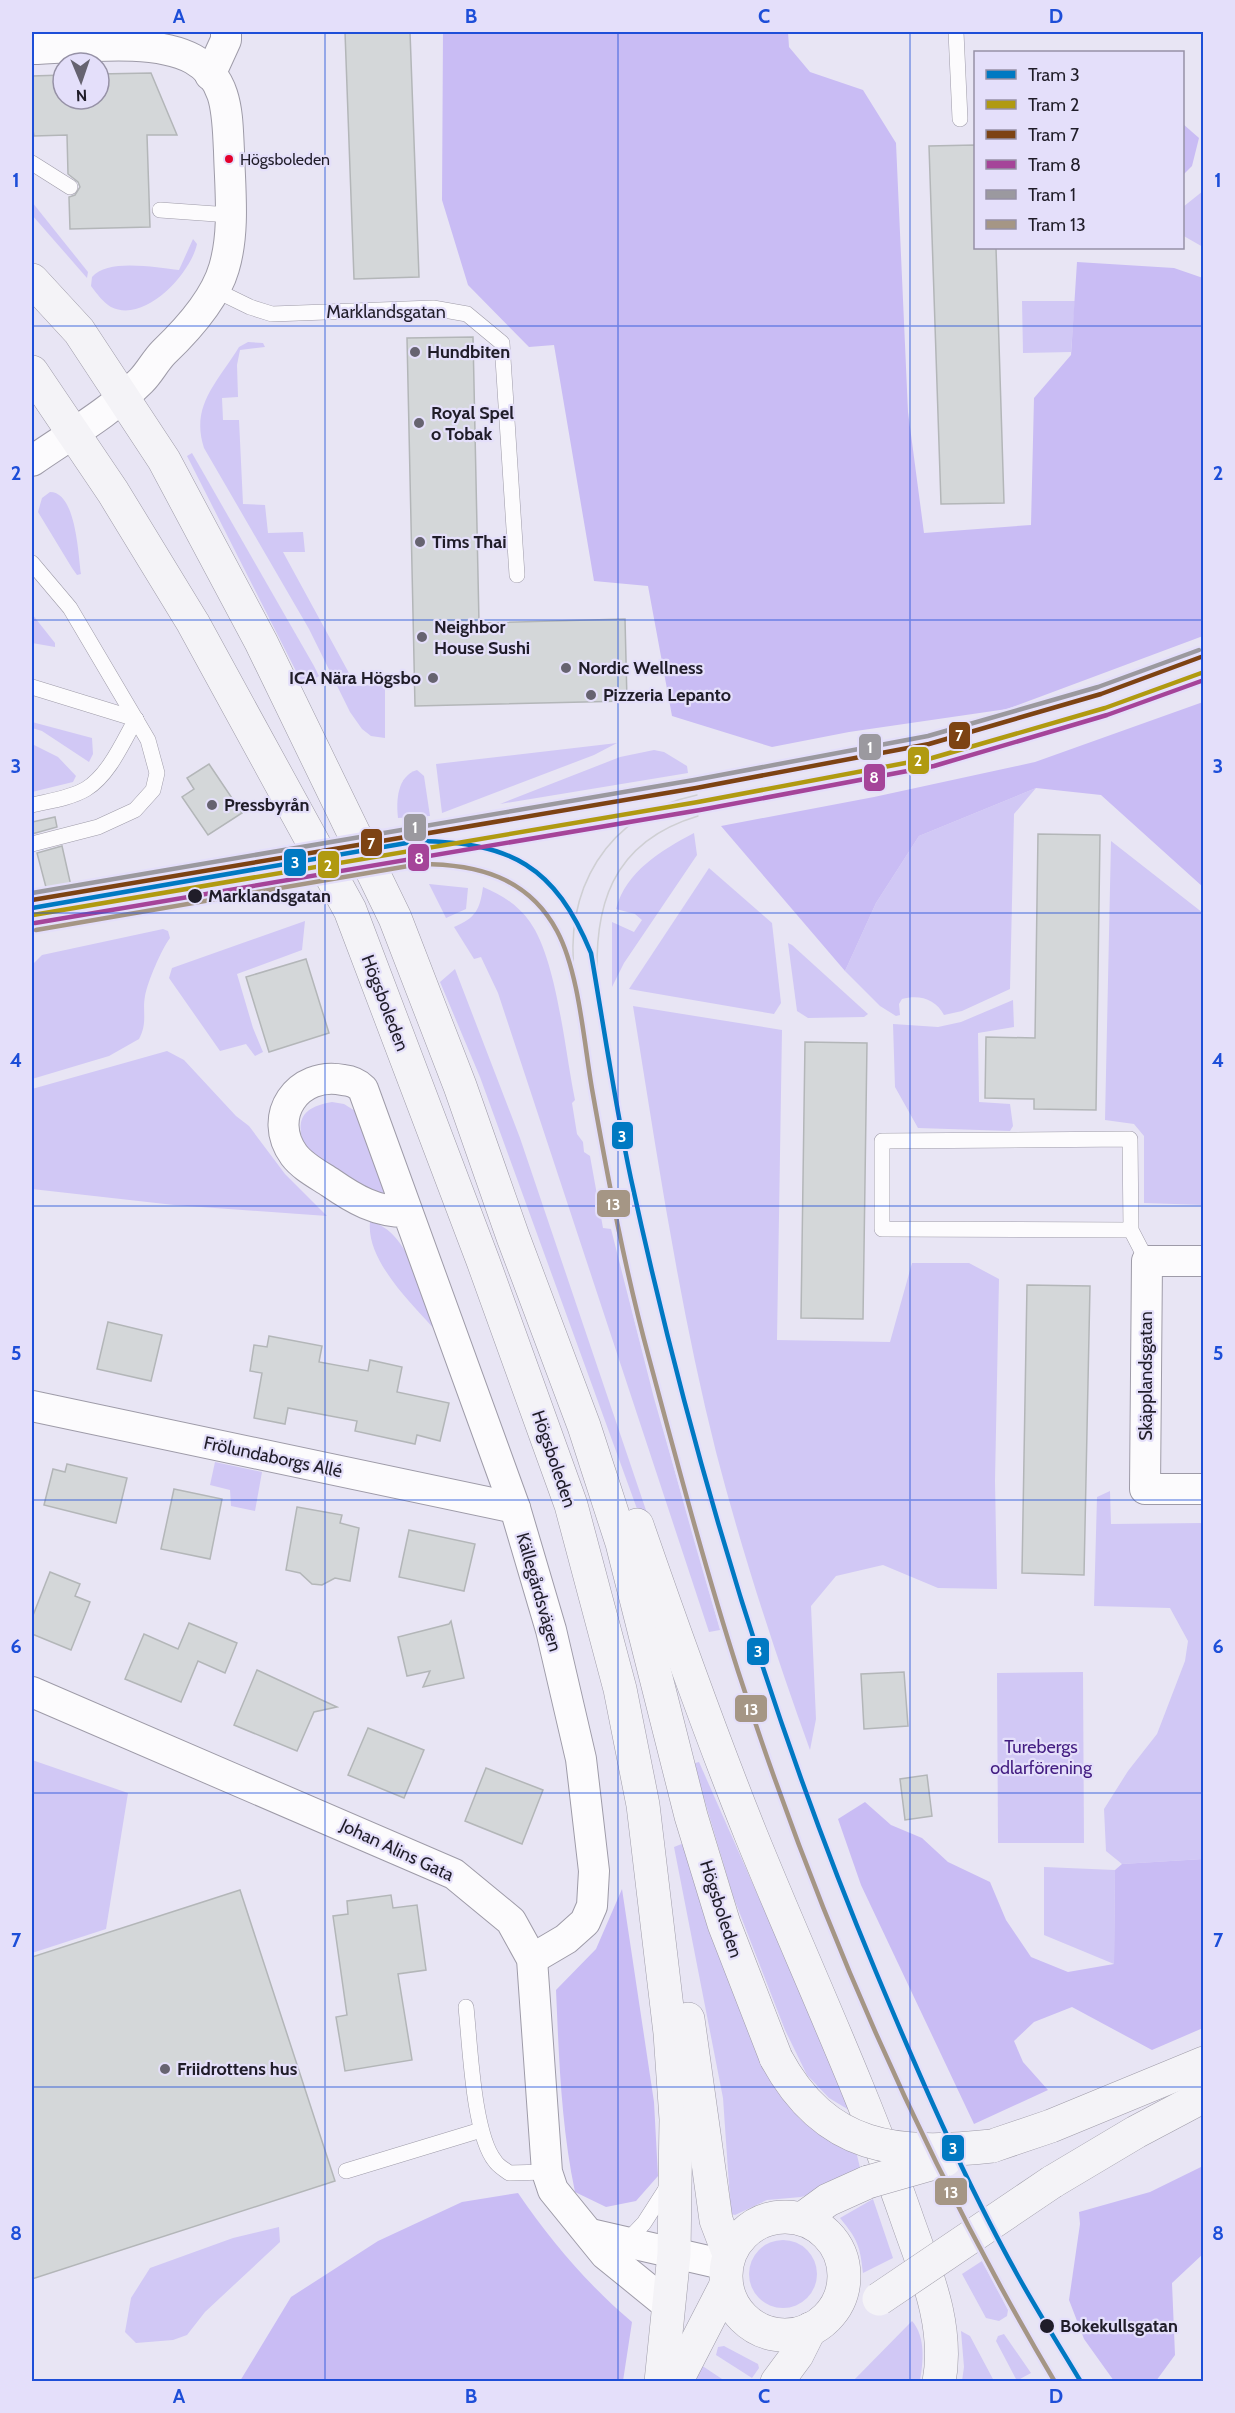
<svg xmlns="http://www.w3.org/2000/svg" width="1235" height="2413" viewBox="0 0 1235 2413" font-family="Cabin,sans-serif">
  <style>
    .green { fill: #d1c8f5 }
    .forest { fill: #c9bcf4 }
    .building { fill: #d4d7d9; stroke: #b3b6b8; stroke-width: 1.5 }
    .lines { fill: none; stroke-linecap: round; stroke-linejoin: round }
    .lane-casing { stroke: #9e9ba8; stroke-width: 16 }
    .street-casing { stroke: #9e9ba8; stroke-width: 32 }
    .secondary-casing { stroke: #9e9ba8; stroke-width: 34 }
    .lane { stroke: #fcfbfd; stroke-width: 15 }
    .street { stroke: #fcfbfd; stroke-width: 30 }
    .secondary { stroke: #f4f3f7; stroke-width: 33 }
    .tram { stroke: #cfcfd3; stroke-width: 1.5 }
    .secondary-bridge-casing { stroke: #9e9ba8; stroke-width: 34; stroke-linecap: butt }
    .secondary-bridge { stroke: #f4f3f7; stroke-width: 33 }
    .tram-1-casing { stroke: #e4dffa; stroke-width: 9 }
    .tram-2-casing { stroke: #e4dffa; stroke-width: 9 }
    .tram-3-casing { stroke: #e4dffa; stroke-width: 9 }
    .tram-4-casing { stroke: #e4dffa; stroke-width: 9 }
    .tram-5-casing { stroke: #e4dffa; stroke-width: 9 }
    .tram-6-casing { stroke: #e4dffa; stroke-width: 9 }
    .tram-1 { stroke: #0079c2; stroke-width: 4.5 }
    .tram-2 { stroke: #b09a11; stroke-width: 4.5 }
    .tram-3 { stroke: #7d4313; stroke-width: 4.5 }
    .tram-4 { stroke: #a54499; stroke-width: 4.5 }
    .tram-5 { stroke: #9b999f; stroke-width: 4.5 }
    .tram-6 { stroke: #a59685; stroke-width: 4.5 }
    .grid { fill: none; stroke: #1d4ed8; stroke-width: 1.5; stroke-opacity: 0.55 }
    .bus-dot { fill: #e4002b; stroke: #e4dffa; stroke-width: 2 }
    .poi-dot { fill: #666370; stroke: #e4dffa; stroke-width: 2 }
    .stop-dot { fill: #201d29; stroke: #e4dffa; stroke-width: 2 }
    .labels { text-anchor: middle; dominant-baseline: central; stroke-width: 4.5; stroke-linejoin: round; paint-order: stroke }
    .bus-label { font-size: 16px; fill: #201d29; stroke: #e4dffa; text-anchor: start }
    .street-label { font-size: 18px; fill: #201d29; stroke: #e4dffa }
    .poi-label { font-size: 18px; font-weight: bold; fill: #201d29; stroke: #e4dffa; text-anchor: start }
    .stop-label { font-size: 18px; font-weight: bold; fill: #201d29; stroke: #e4dffa; text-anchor: start }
    .park-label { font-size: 18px; fill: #431d82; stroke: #e4dffa }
    .line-badge { stroke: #e4dffa; stroke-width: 2 }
    .badge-label { font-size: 16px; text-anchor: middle; font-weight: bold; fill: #fff }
    .neatline { fill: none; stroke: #1d4ed8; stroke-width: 2 }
    .grid-label { font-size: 20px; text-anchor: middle; font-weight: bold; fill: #1d4ed8 }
  </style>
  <rect width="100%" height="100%" fill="#e8e5f4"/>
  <g class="green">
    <path d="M1203 191V247L1182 235 1183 207Z"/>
    <path d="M32 202 88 272 87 278 32 215Z"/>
    <path d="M193 239 197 244C191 273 145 324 111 307 103 302 97 294 91 286L92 277C108 258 157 268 179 270Z"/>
    <path d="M1022 301H1075L1071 352 1023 353Z"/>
    <path d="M248 342 263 343 265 347 240 350 237 365 238 397 222 398 223 420H239L243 504 265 505 268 533 303 532 305 552H283L356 686 385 684V738L371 736 362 729 350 712 309 629 204 448C190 405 218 382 239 347Z"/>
    <path d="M192 453 314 666 319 676 307 684 302 683 187 456Z"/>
    <path d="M50 492C76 492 78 553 81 574L77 575 72 568 38 512 42 498Z"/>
    <path d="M32 614 55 643V647L32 643Z"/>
    <path d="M32 722 92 738 93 754 89 762 42 731 32 728Z"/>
    <path d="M617 743 594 755 442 813 436 764Z"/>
    <path d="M32 744 58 757 76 776 73 782 32 792Z"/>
    <path d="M654 750 664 752 687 766 688 773 500 804 620 757Z"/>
    <path d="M417 770 424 776 430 816 398 818C396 801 397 776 417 770Z"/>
    <path d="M1036 788 1014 814 1010 989 962 1011 944 1015C936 999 919 994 902 999L899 1004 900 1015 896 1016 880 1006 845 971 876 903 919 836Z"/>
    <path d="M694 833 697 855 624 963 612 987V922L634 932 642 920 635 914 616 909C626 871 662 850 694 833Z"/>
    <path d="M1111 841 1203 913V1205L1144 1203V1136L1134 1124 1105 1120Z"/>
    <path d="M709 868 772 923 781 1003 774 1014 629 989Z"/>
    <path d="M429 884 468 888 466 909 446 918Z"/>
    <path d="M483 887C502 895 518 905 530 922 557 960 565 1052 575 1100L572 1103 577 1134 583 1142 584 1152 590 1156 603 1228 611 1229 654 1398 720 1630 709 1632 498 993 481 957 474 959 454 927C476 918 480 909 483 887Z"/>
    <path d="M305 921 302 950 237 974 253 1028 263 1052 255 1056 246 1044 220 1051 169 978 172 968Z"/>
    <path d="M163 929 168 931 170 938C161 950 148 981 145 996 142 1012 148 1022 139 1039L109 1056 32 1079V965L42 955Z"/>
    <path d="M788 943 792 945 868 1014 864 1017 808 1018 797 1011Z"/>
    <path d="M455 969 520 1138 652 1528H644L480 1077 440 982Z"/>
    <path d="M1013 1000 1014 1027 978 1033 979 1102 1010 1104 1013 1126 1010 1131 918 1128 895 1087 893 1024 938 1027 961 1022Z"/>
    <path d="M633 1006 782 1030 777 1340 890 1342 912 1263H969L999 1279 995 1481 997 1589 938 1588 883 1565 836 1576 811 1606 816 1719 810 1750C775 1653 742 1552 716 1452 679 1305 657 1155 633 1006Z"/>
    <path d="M167 1051 184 1060 236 1116 249 1126 285 1174 327 1216 174 1205 32 1189V1089Z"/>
    <path d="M332 1102 344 1104 360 1114 393 1200 311 1164C299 1133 289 1109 332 1102Z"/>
    <path d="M370 1222C409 1228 425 1300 437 1332 413 1305 366 1261 370 1222Z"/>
    <path d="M215 1462 262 1472 255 1511 231 1506 230 1490 210 1485Z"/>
    <path d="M1110 1491 1111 1524 1203 1523V1859L1122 1864 1106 1851 1104 1809 1128 1771 1157 1734 1185 1661 1188 1641 1170 1608 1094 1606 1097 1497Z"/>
    <path d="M1083 1672 1084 1843H998L997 1673Z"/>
    <path d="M32 1760 128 1793 106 1929 32 1953Z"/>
    <path d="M699 1762 801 1993 849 2110 829 2098 807 2075 785 2030 733 1896 698 1778 695 1763Z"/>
    <path d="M684 1843 709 1923 755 2049 782 2097 800 2119 826 2138 857 2155 861 2172 817 2192 801 2197 767 2200 735 2215 731 2214 723 2098 674 1847Z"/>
    <path d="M1044 1867 1115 1870 1114 1964 1044 1935Z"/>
    <path d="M873 2199 893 2258 863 2273C860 2246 858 2240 840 2218Z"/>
    <path d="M279 2227 280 2242 205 2312 187 2335 173 2340 136 2343 125 2332 131 2298 150 2268 233 2238Z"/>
    <circle cx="783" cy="2274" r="34"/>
    <path d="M982 2261 1008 2310 1007 2316 999 2321 986 2318 962 2274Z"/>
    <path d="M912 2321C926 2337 923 2362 920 2381H853Z"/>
    <path d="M961 2331 970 2336 994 2381H962L964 2367Z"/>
    <path d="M1004 2334 1031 2373 1020 2379 1021 2381H1017L996 2341 998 2336Z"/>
    <path d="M724 2346 758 2364 759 2368 752 2378 716 2355 718 2347Z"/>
    <path d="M701 2365 725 2381 695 2382Z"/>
  </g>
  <g class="forest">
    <path d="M443 32H788L789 47 810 72 863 90 896 143 908 412 924 533 1031 525 1034 398 1071 355 1077 262 1174 268 1203 278V636L1007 709 849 732 772 747 672 716 648 586 594 581 554 345 529 347 468 285 442 200Z"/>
    <path d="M1183 124 1199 138 1192 166 1183 175Z"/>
    <path d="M1203 702V887L1101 795 1036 788 919 836 876 903 845 971 721 826 874 797 1035 762Z"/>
    <path d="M865 1802 891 1825 922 1838 948 1862 990 1882 1006 1920 1031 1957 1068 1972 1114 1964 1115 1870 1122 1864 1203 1859V2028L1152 2050 1072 2007 1034 2022 1014 2041 1023 2062 1048 2090 974 2124 861 1885 838 1819Z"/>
    <path d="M622 1889 654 2102 658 2176 636 2201 606 2207 575 2192C561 2125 559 2058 556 1990L596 1949Z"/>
    <path d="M1203 2166V2254L1172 2283 1175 2355 1156 2381H1114L1084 2339 1069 2300 1080 2224 1079 2212 1150 2192Z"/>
    <path d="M518 2193C551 2241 588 2285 632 2322L623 2381H240L291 2297 378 2241 462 2202Z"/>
  </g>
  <g class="building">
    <path d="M345 32H410L419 277 354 279Z"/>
    <path d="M151 73 177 135H147L150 227 70 229 69 197 75 195 80 187 78 182 68 174 67 135 34 136 32 125V76L63 75V99H99V74Z"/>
    <path d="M975 145V248H996L1004 503 941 504 929 146Z"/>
    <path d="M473 337 479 623 625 619 627 701 415 706 407 338Z"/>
    <path d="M209 764 242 813 208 835 182 797 194 789 187 778Z"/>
    <path d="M55 817 57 827 32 834V822Z"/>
    <path d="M1038 834 1100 835 1096 1110 1034 1109V1099L985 1098 986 1037 1035 1038Z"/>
    <path d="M62 846 71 886 47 891 37 853Z"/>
    <path d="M306 959 329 1033 269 1052 246 977Z"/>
    <path d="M805 1042 867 1043 863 1319 801 1318Z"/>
    <path d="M1027 1285 1090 1286 1084 1575 1022 1573Z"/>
    <path d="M108 1322 162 1335 151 1381 97 1369Z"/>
    <path d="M269 1336 322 1346 319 1362 368 1371 370 1360 402 1367 397 1392 449 1403 440 1441 417 1435 415 1444 355 1431 357 1421 288 1408 285 1424 254 1418 262 1373 250 1371 254 1345 267 1347Z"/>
    <path d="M67 1464 127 1478 116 1523 44 1505 53 1469 65 1472Z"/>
    <path d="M174 1489 222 1499 210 1559 161 1549Z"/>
    <path d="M297 1507 342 1515 340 1523 359 1528 350 1581 335 1578 322 1585 312 1584 300 1573 286 1570Z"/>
    <path d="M409 1530 475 1544 464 1591 399 1577Z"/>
    <path d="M50 1572 80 1584 75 1596 90 1602 71 1650 32 1634V1618Z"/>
    <path d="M451 1621 464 1678 423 1687 430 1671 407 1676 398 1637 449 1624Z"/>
    <path d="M189 1623 237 1643 225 1673 198 1661 181 1702 125 1679 144 1634 178 1649Z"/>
    <path d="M257 1670 337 1707 314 1712 297 1751 234 1725Z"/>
    <path d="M904 1672 908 1726 864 1729 861 1674Z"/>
    <path d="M368 1728 424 1750 404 1798 348 1775Z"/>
    <path d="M486 1768 543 1790 522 1844 465 1821Z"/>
    <path d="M927 1775 932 1816 905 1820 900 1779Z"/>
    <path d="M240 1890 335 2181 32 2279V1957Z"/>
    <path d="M391 1895 393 1908 417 1905 426 1970 398 1974 412 2060 345 2071 336 2017 347 2015 333 1916 348 1914 347 1901Z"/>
  </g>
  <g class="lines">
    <defs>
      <g id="lane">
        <path d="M956 32 960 119"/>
        <path d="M32 163 70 187"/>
        <path d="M160 210 230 215"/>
        <path d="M213 289 250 307 272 314 433 308 467 314 502 343 517 575"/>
        <path d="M32 563 70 608 148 740 157 773 153 790 135 810 98 827 32 844"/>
        <path d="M32 687 136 719"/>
        <path d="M32 805C49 801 71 798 86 789 109 775 123 742 136 719"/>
        <path d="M1131 1230 882 1229V1141L1130 1139 1131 1230 1147 1261"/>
        <path d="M466 2007C470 2043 473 2134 495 2161 498 2166 504 2169 509 2173L547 2172"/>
        <path d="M346 2171 481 2130"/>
        <path d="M625 2243 644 2223 669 2184"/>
      </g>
      <g id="street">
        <path d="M32 49C77 48 153 37 193 59 229 79 227 116 229 151 230 189 235 231 224 268 215 299 186 331 164 352 155 361 150 372 141 381 110 412 68 436 32 461"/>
        <path d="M210 75 226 40V32"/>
        <path d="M406 1212C376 1212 354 1199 331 1183 319 1175 303 1167 294 1155 266 1116 298 1071 343 1080 352 1081 357 1083 363 1089L515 1508 551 1630 581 1759 594 1871 592 1906 585 1922 566 1939 532 1959"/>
        <path d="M1204 1261H1147L1145 1489H1204"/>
        <path d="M32 1406 515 1508"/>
        <path d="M32 1692 454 1874 511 1921 532 1959 547 2172 553 2190 605 2254 669 2306"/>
        <path d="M591 2234 726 2265"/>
      </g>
      <g id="secondary">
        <path d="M32 280 79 331 164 460 261 642 395 918 460 1086 513 1237 584 1426 622 1543 691 1816 724 1924 776 2058"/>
        <path d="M32 372 113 492 193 623 350 910 483 1261 571 1505 620 1689 643 1805 670 2033 676 2119 674 2254 661 2382"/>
        <path d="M637 1525C673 1629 710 1733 751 1835 802 1961 860 2084 905 2213 923 2266 950 2323 939 2382"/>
        <path d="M688 2019 716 2220 729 2254"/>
        <path d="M992 2146 1051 2126 1204 2063"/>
        <path d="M1052 2182 1136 2132 1204 2096"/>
        <circle cx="785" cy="2276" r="59"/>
        <path d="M802 2219 828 2200 868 2182"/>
        <path d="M676 2382 726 2285"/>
        <path d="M777 2382 797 2355 810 2329"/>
      </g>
    </defs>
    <use href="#lane" class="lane-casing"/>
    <use href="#street" class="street-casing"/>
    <use href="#secondary" class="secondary-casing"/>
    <use href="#lane" class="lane"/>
    <use href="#street" class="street"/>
    <use href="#secondary" class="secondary"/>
    <g class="tram">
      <path d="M575 980C563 890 605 815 697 795"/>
      <path d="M598 990C592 907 611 842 698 816"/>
    </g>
    <defs>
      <g id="secondary-bridge">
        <path d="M776 2058C826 2151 897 2156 992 2146"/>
        <path d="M868 2182 945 2160"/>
        <path d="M879 2299 1052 2182"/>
      </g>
    </defs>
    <use href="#secondary-bridge" class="secondary-bridge-casing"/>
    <use href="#secondary-bridge" class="secondary-bridge"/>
    <defs>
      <path id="tram-1" d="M32 908 418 841C511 842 555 866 591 953 604 1028 615 1104 631 1179 690 1450 769 1716 876 1972 919 2075 964 2179 1018 2276 1038 2312 1060 2347 1081 2382"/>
      <path id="tram-2" d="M33 915 698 802 932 758 1105 708 1204 672"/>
      <path id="tram-3" d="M32 900 696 788 929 744 1101 694 1201 657"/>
      <path id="tram-4" d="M35 923 700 810 934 766 1107 715 1204 680"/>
      <path id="tram-5" d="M32 893 694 780 928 736 1098 687 1199 650"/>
      <path id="tram-6" d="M36 930 420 864C477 864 528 877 557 931 579 972 584 1043 592 1089 608 1179 625 1270 649 1358 677 1462 705 1568 738 1671 818 1917 922 2158 1055 2382"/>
    </defs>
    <use href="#tram-1" class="tram-1-casing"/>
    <use href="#tram-2" class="tram-2-casing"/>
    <use href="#tram-3" class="tram-3-casing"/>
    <use href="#tram-4" class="tram-4-casing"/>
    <use href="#tram-5" class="tram-5-casing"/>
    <use href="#tram-6" class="tram-6-casing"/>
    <use href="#tram-1" class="tram-1"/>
    <use href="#tram-2" class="tram-2"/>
    <use href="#tram-3" class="tram-3"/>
    <use href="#tram-4" class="tram-4"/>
    <use href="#tram-5" class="tram-5"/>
    <use href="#tram-6" class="tram-6"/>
  </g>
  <path class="grid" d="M325 32V2382M618 32V2382M910 32V2382M32 326H1204M32 620H1204M32 913H1204M32 1206H1204M32 1500H1204M32 1793H1204M32 2087H1204"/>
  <circle class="bus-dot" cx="229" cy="159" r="5"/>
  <g class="poi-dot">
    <circle cx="415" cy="352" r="6"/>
    <circle cx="419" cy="423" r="6"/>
    <circle cx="420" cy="542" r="6"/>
    <circle cx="422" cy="637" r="6"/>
    <circle cx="566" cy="668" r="6"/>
    <circle cx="433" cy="678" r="6"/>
    <circle cx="591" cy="695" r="6"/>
    <circle cx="212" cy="805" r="6"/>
    <circle cx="165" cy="2069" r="6"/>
  </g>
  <g class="stop-dot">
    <circle cx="195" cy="896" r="8"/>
    <circle cx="1047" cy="2326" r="8"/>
  </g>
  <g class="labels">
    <g class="bus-label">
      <text x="240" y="159">Högsboleden</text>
    </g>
    <g class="street-label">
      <text x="386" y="312">Marklandsgatan</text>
      <text transform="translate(385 1003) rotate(69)">Högsboleden</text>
      <text transform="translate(1146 1376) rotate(-90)">Skäpplandsgatan</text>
      <text transform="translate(273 1457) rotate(12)">Frölundaborgs Allé</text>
      <text transform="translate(554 1459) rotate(71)">Högsboleden</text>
      <text transform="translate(539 1592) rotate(74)">Källegårdsvägen</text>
      <text transform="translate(397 1850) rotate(25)">Johan Alins Gata</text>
      <text transform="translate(721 1909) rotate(72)">Högsboleden</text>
    </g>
    <g class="poi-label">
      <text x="427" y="352">Hundbiten</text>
      <text x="431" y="413">Royal Spel<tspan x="431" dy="21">o Tobak</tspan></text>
      <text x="432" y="542">Tims Thai</text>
      <text x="434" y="627">Neighbor<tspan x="434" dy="21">House Sushi</tspan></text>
      <text x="578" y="668">Nordic Wellness</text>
      <text x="421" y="678" text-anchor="end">ICA Nära Högsbo</text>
      <text x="603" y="695">Pizzeria Lepanto</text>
      <text x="224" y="805">Pressbyrån</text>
      <text x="177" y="2069">Friidrottens hus</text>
    </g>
    <g class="stop-label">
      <text x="208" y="896">Marklandsgatan</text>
      <text x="1060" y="2326">Bokekullsgatan</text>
    </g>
    <g class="park-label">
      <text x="1041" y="1747">Turebergs<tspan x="1041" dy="21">odlarförening</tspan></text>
    </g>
  </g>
  <g class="line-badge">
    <rect x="948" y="721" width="23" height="29" rx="6" fill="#7d4313"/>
    <rect x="858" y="733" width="24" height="28" rx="6" fill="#9b999f"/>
    <rect x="907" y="746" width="23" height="29" rx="6" fill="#b09a11"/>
    <rect x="863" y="763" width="23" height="29" rx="6" fill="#a54499"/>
    <rect x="403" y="813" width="24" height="29" rx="6" fill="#9b999f"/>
    <rect x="360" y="828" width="23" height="29" rx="6" fill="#7d4313"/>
    <rect x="407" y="843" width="23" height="29" rx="6" fill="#a54499"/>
    <rect x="283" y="848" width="24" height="29" rx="6" fill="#0079c2"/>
    <rect x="317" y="850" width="23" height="29" rx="6" fill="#b09a11"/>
    <rect x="611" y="1121" width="23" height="29" rx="6" fill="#0079c2"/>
    <rect x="596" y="1189" width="35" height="29" rx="6" fill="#a59685"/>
    <rect x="746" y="1637" width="24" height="29" rx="6" fill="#0079c2"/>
    <rect x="734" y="1694" width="34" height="29" rx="6" fill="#a59685"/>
    <rect x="941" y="2134" width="24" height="28" rx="6" fill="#0079c2"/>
    <rect x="934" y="2177" width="34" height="29" rx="6" fill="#a59685"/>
  </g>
  <g class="badge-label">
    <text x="959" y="741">7</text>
    <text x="870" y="753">1</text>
    <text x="918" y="766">2</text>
    <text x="874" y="783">8</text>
    <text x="415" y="833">1</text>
    <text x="371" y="849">7</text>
    <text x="419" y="864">8</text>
    <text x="295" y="868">3</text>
    <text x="328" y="871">2</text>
    <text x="622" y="1142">3</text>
    <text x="613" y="1210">13</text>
    <text x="758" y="1657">3</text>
    <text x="751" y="1715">13</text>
    <text x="953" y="2154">3</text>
    <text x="951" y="2198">13</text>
  </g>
  <rect width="1235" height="2413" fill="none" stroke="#e4dffa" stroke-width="66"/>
  <rect x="974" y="51" width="210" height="198" fill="#e4dffa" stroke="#9691a6" stroke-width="1.5"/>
  <rect x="986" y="70" width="30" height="9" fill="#0079c2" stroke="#9691a6" stroke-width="1.5"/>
  <text x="1028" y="81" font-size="18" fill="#201d29">Tram 3</text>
  <rect x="986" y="100" width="30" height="9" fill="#b09a11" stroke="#9691a6" stroke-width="1.5"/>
  <text x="1028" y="111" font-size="18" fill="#201d29">Tram 2</text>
  <rect x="986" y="130" width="30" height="9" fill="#7d4313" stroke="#9691a6" stroke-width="1.5"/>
  <text x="1028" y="141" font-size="18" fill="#201d29">Tram 7</text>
  <rect x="986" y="160" width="30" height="9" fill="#a54499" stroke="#9691a6" stroke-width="1.5"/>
  <text x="1028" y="171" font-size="18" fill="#201d29">Tram 8</text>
  <rect x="986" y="190" width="30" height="9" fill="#9b999f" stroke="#9691a6" stroke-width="1.5"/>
  <text x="1028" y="201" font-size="18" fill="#201d29">Tram 1</text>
  <rect x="986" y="220" width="30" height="9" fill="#a59685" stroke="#9691a6" stroke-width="1.5"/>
  <text x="1028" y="231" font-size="18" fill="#201d29">Tram 13</text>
  <g transform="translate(81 81) rotate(178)"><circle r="28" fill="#e4dffa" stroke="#9691a6" stroke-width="1.5"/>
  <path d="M0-4.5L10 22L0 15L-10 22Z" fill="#666370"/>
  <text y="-9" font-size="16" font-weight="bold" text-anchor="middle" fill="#201d29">N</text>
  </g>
  <rect x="33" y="33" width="1169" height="2347" class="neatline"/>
  <g class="grid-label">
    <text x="179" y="23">A</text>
    <text x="471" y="23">B</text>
    <text x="764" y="23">C</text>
    <text x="1056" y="23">D</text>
    <text x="16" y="187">1</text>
    <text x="1218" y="187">1</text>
    <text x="16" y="480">2</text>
    <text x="1218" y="480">2</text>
    <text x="16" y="773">3</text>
    <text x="1218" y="773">3</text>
    <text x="16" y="1067">4</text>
    <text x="1218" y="1067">4</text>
    <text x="16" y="1360">5</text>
    <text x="1218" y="1360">5</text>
    <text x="16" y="1653">6</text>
    <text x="1218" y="1653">6</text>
    <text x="16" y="1947">7</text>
    <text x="1218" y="1947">7</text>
    <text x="16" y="2240">8</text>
    <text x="1218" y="2240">8</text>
    <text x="179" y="2403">A</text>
    <text x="471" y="2403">B</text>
    <text x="764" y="2403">C</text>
    <text x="1056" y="2403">D</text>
  </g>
</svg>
